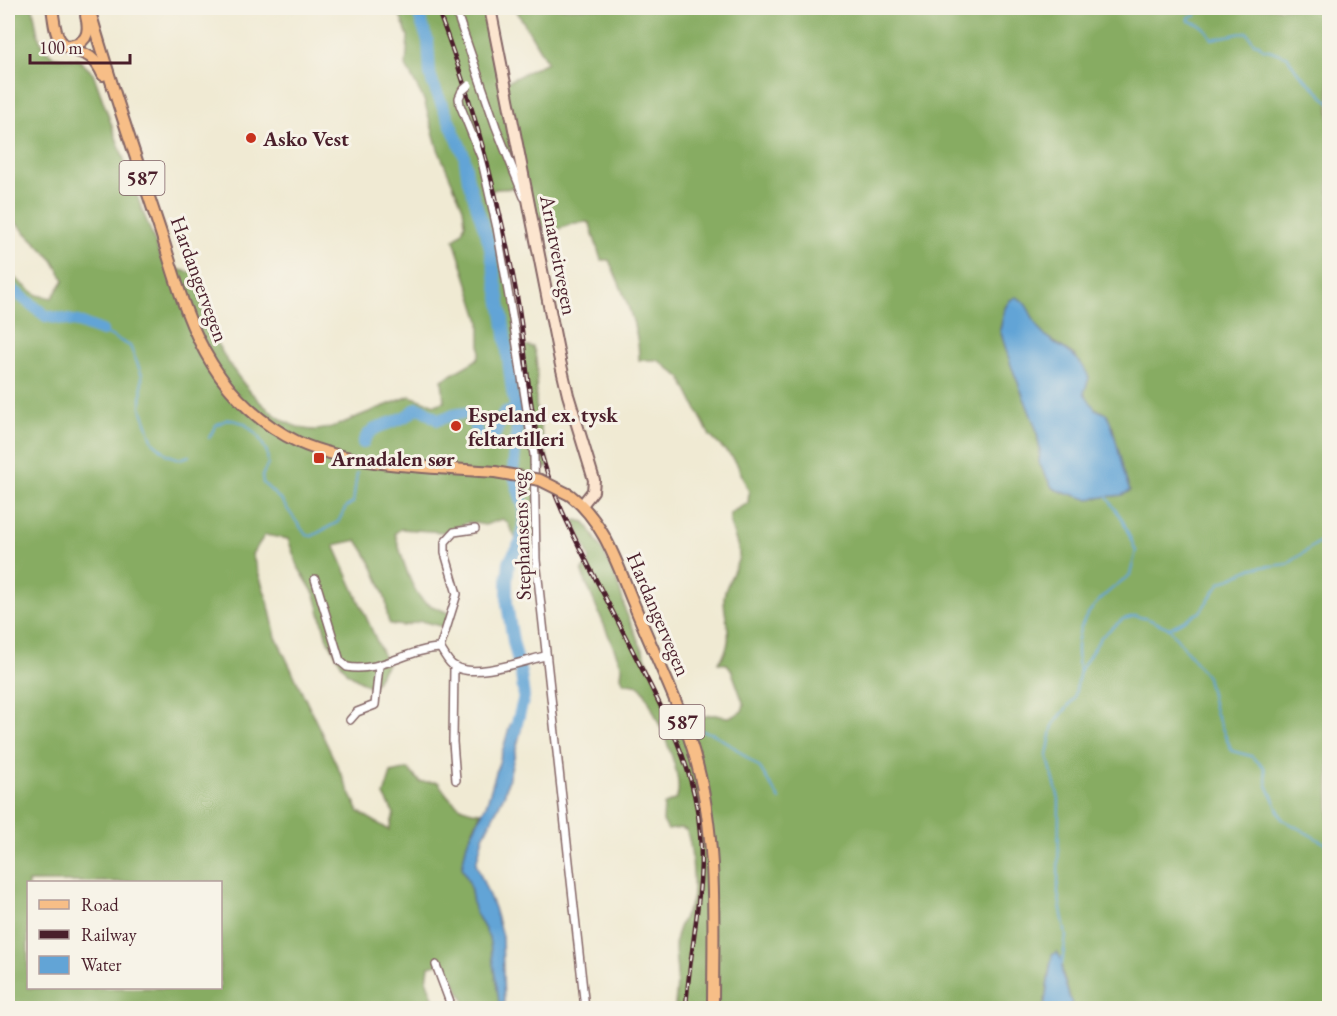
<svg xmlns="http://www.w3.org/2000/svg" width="1337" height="1016" viewBox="0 0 1337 1016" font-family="'EB Garamond',serif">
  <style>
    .forest { fill: #87ac62; stroke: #686646; stroke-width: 1.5; fill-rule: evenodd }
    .water { fill: #62a4d6; stroke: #566280; stroke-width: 1.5 }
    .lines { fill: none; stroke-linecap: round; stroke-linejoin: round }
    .stream { stroke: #62a4d6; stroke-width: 2 }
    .river { stroke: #62a4d6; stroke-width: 12 }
    .street-casing { stroke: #846666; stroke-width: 10 }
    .secondary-casing { stroke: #846666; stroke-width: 14 }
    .primary-casing { stroke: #846666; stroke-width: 14 }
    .street { stroke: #fff; stroke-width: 7 }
    .secondary { stroke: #fce5cf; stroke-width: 10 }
    .primary { stroke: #f7be87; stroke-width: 10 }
    .rail-casing { stroke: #4a1f2b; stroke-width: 4.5 }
    .rail { stroke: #f7f3e8; stroke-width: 2; stroke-dasharray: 7; stroke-linecap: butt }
    .street-bridge-casing { stroke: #846666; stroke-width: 10; stroke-linecap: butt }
    .primary-bridge-casing { stroke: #846666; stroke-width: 14; stroke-linecap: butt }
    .street-bridge { stroke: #fff; stroke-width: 7 }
    .primary-bridge { stroke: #f7be87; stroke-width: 10 }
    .poi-dot { fill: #c8321e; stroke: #f7f3e8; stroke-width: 2 }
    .labels { text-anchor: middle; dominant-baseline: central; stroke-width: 6; stroke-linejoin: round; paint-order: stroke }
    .shield { fill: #f7f3e8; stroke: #7e5f64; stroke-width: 1.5 }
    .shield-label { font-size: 20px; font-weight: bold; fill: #4a1f2b }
    .poi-label { font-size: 21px; font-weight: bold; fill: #4a1f2b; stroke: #f7f3e8; text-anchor: start }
    .street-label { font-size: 21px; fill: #4a1f2b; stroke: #f7f3e8 }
  </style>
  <rect width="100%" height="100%" fill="#f7f3e8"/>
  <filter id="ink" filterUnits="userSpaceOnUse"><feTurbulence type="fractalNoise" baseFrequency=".0167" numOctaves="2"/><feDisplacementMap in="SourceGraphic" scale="12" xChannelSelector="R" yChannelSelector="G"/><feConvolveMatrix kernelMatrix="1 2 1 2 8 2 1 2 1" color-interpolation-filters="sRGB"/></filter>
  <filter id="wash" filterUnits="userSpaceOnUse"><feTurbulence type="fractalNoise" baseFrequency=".008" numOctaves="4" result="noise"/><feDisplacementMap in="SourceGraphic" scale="24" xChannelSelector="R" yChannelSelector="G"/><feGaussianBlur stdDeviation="1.35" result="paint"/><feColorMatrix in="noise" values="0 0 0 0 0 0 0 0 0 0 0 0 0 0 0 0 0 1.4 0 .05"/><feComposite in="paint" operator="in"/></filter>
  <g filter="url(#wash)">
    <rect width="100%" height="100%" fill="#f0ead3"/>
    <path class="forest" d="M8 8H33L38 36 46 50 54 57 79 60 93 73 141 207 162 260 170 268 194 273C199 290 202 309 209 326 224 363 270 431 316 430 331 429 345 422 359 416 376 409 393 403 410 396L435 405 444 402 442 380 473 362 478 358 480 352V321L454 240 462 232 465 223 463 208 438 149 424 100 406 66 408 36 397 8H486C489 31 488 55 500 77L509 81 547 62 515 8H1329V1008H1073L1062 971 1050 965 1044 1008H675C675 999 677 990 677 981 678 967 673 952 676 938 678 925 685 916 691 904 696 892 692 842 686 830L681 828 668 830 663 821 664 805 676 799C687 778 655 715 645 693 639 683 636 684 624 683L621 677 622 667 582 573 583 568 588 565 590 559 574 521 577 520 585 522C602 548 620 579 625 610L663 697 675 730H679C688 725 700 717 710 715 724 713 724 723 742 711L744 705 731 669 727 664 718 663C738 639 723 621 724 597 725 583 740 564 739 554 738 540 728 528 730 513L748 503 749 492 737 464 733 458 710 436 681 378 658 360H639C640 329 622 289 609 260H601L590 224 588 222 575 223 556 230 542 226 537 218 520 162 508 168 515 186C507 191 501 187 493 190L491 193 504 262 514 299 517 322 515 332 522 345 533 347C540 364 535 386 536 404 538 425 545 445 549 466L541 470 538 492 540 507 539 537 543 552 528 558 525 556 507 522 502 519 485 525 469 522 443 532 401 529 395 533C400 550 411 594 426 603 434 608 444 610 452 615L448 628 421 621 403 626 390 624C385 616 388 609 386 601 380 581 369 557 357 540L334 545 387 664 372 688 346 672 327 639 315 595 298 567 288 539 265 535 252 554 268 602 276 637 359 812 389 830 394 814 384 795 391 773 408 769 420 782H438C449 800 459 811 481 812L467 843 462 867 470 885 474 909 489 937 500 1008H468L445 962 429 966 427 982 437 1008H8V273L37 295 52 298 64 280 53 260 15 222 8 220ZM1010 300 1045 336 1074 355 1088 381 1084 393C1088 405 1095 409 1107 414L1113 428 1123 474 1130 491 1122 495 1087 499 1057 490 1052 487 1039 463 1040 450 1036 428 1011 365 1000 330 1005 308ZM28 882H220V988H28Z"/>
    <g class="water">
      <path d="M1016 297C1031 303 1032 324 1043 334 1060 349 1080 353 1089 378L1084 393 1095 409 1107 414C1118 438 1120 466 1130 491L1122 495 1087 499 1057 490 1052 487 1039 463 1040 450 1036 428 1011 365 1000 330 1005 308 1010 300Z"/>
      <path d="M517 719H521L522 726 505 793 483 837 476 864 494 908 502 936 504 1008H500L489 937 474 909 470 885 462 867 467 843 487 803 510 725Z"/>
      <path d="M1057 952 1062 960V974L1073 1008H1044L1052 955Z"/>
    </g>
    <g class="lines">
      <g class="stream">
        <path d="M1194 8 1196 16 1189 17V21C1201 24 1206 28 1212 39L1247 32 1254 43 1259 44 1262 49C1272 49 1278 55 1287 56L1296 70 1330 103"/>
        <path d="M102 331 130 346 142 375 141 408 153 442 168 455 180 459 189 456"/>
        <path d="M209 438 216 425 228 419 244 423 258 436 267 452 268 464 262 476 263 483 281 500 306 535 312 536 338 522 346 507 353 503 357 473"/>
        <path d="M1170 628 1200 612 1220 583 1253 568 1288 564 1330 534"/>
        <path d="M1080 671C1067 624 1096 600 1130 575L1136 551 1122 519 1107 497"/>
        <path d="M691 728 714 734 735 748 760 768 780 800"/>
        <path d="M1062 964 1066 936 1058 893 1059 799 1047 755 1053 725 1074 699 1080 671 1101 637 1123 619 1135 616 1148 619 1169 628 1207 677 1215 712 1232 751 1251 756 1264 767 1267 785 1282 819 1326 844 1330 871"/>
      </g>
      <g class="river">
        <path d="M416 8 428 41 430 74 433 84 464 155 468 180 489 243 503 319 512 391 518 419 513 472 525 512 521 541 509 562 507 581V604L513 641 521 674 524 697 514 734"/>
        <path d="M8 286 46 316 78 322 102 331"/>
        <path d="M363 443C370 425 386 426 400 419 406 417 412 412 417 408L422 409 438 420C496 398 460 435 488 440L494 436 504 413 516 411"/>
      </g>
    </g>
  </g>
  <g filter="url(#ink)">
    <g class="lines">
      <defs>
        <g id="street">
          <path d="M455 8 496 127 524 197"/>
          <path d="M462 91 459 98 460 105 481 157 497 228 513 320 534 455 536 560 585 1008"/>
          <path d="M315 579 340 661 347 667C380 673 408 649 440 648 444 653 448 663 454 666 473 679 524 661 545 656"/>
          <path d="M440 648 457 594 445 553V542L454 532 475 529"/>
          <path d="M454 666 453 742 456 780"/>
          <path d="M350 720 357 712 375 705 379 666"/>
          <path d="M436 965 452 1008"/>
        </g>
        <path id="secondary" d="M490 8 560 361 568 395 594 480 593 491 582 505"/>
        <g id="primary">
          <path d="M52 8C54 18 54 32 60 40 73 59 89 43 103 75"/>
          <path d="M89 8C110 83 136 158 161 233 175 277 187 324 212 364 232 397 262 425 298 442 353 467 435 467 495 472"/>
          <path d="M66 46C85 45 91 35 86 16"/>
          <path d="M570 495C605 522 618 567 635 607 656 659 683 710 697 764 718 843 713 927 713 1008"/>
        </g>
      </defs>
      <use href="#street" class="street-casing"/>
      <use href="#secondary" class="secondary-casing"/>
      <use href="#primary" class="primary-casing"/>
      <use href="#street" class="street"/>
      <use href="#secondary" class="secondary"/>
      <use href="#primary" class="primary"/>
      <defs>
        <path id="rail" d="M437 8C473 101 499 198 517 297 526 348 528 403 541 453 553 496 573 535 593 574 611 608 629 643 646 677 668 720 689 761 697 809 709 877 690 941 686 1008"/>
      </defs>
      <use href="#rail" class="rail-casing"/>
      <use href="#rail" class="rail"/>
      <defs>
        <path id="street-bridge" d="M462 91 469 85"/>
        <path id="primary-bridge" d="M495 472 540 480 570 495"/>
      </defs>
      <use href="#street-bridge" class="street-bridge-casing"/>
      <use href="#primary-bridge" class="primary-bridge-casing"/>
      <use href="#street-bridge" class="street-bridge"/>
      <use href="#primary-bridge" class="primary-bridge"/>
    </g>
  </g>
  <g class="poi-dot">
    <circle cx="251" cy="138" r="6"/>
    <circle cx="456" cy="426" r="6"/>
    <rect x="313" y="452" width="12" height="12" rx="3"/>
  </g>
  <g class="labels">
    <g class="shield">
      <rect x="119.5" y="161" width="45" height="34" rx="4.5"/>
      <rect x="659.5" y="705" width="45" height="34" rx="4.5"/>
    </g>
    <g class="shield-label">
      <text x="142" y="178">587</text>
      <text x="682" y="722">587</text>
    </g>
    <g class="poi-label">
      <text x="263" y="138">Asko Vest</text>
      <text x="468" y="414">Espeland ex. tysk<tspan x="468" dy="24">feltartilleri</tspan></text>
      <text x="331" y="458">Arnadalen sør</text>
    </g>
    <g class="street-label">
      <text transform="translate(559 255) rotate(79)">Arnatveitvegen</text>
      <text transform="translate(200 279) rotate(70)">Hardangervegen</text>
      <text transform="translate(521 536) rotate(-92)">Stephansens veg</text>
      <text transform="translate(659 614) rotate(67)">Hardangervegen</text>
    </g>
  </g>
  <rect width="1337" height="1016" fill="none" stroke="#f7f3e8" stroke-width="30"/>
  <rect x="27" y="881" width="195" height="108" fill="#f7f3e8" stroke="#b29e9c" stroke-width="1.5"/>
  <rect x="39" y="900" width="30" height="9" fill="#f7be87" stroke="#b29e9c" stroke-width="1.5"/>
  <text x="81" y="911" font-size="18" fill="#4a1f2b">Road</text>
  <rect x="39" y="930" width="30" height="9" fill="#4a1f2b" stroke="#b29e9c" stroke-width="1.5"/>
  <text x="81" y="941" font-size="18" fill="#4a1f2b">Railway</text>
  <rect x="39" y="956" width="30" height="18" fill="#62a4d6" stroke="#b29e9c" stroke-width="1.5"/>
  <text x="81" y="971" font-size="18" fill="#4a1f2b">Water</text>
  <path d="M30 54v9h100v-9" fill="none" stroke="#4a1f2b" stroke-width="3"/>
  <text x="39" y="54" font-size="18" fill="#4a1f2b" stroke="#f7f3e8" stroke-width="4.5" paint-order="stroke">100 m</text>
</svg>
